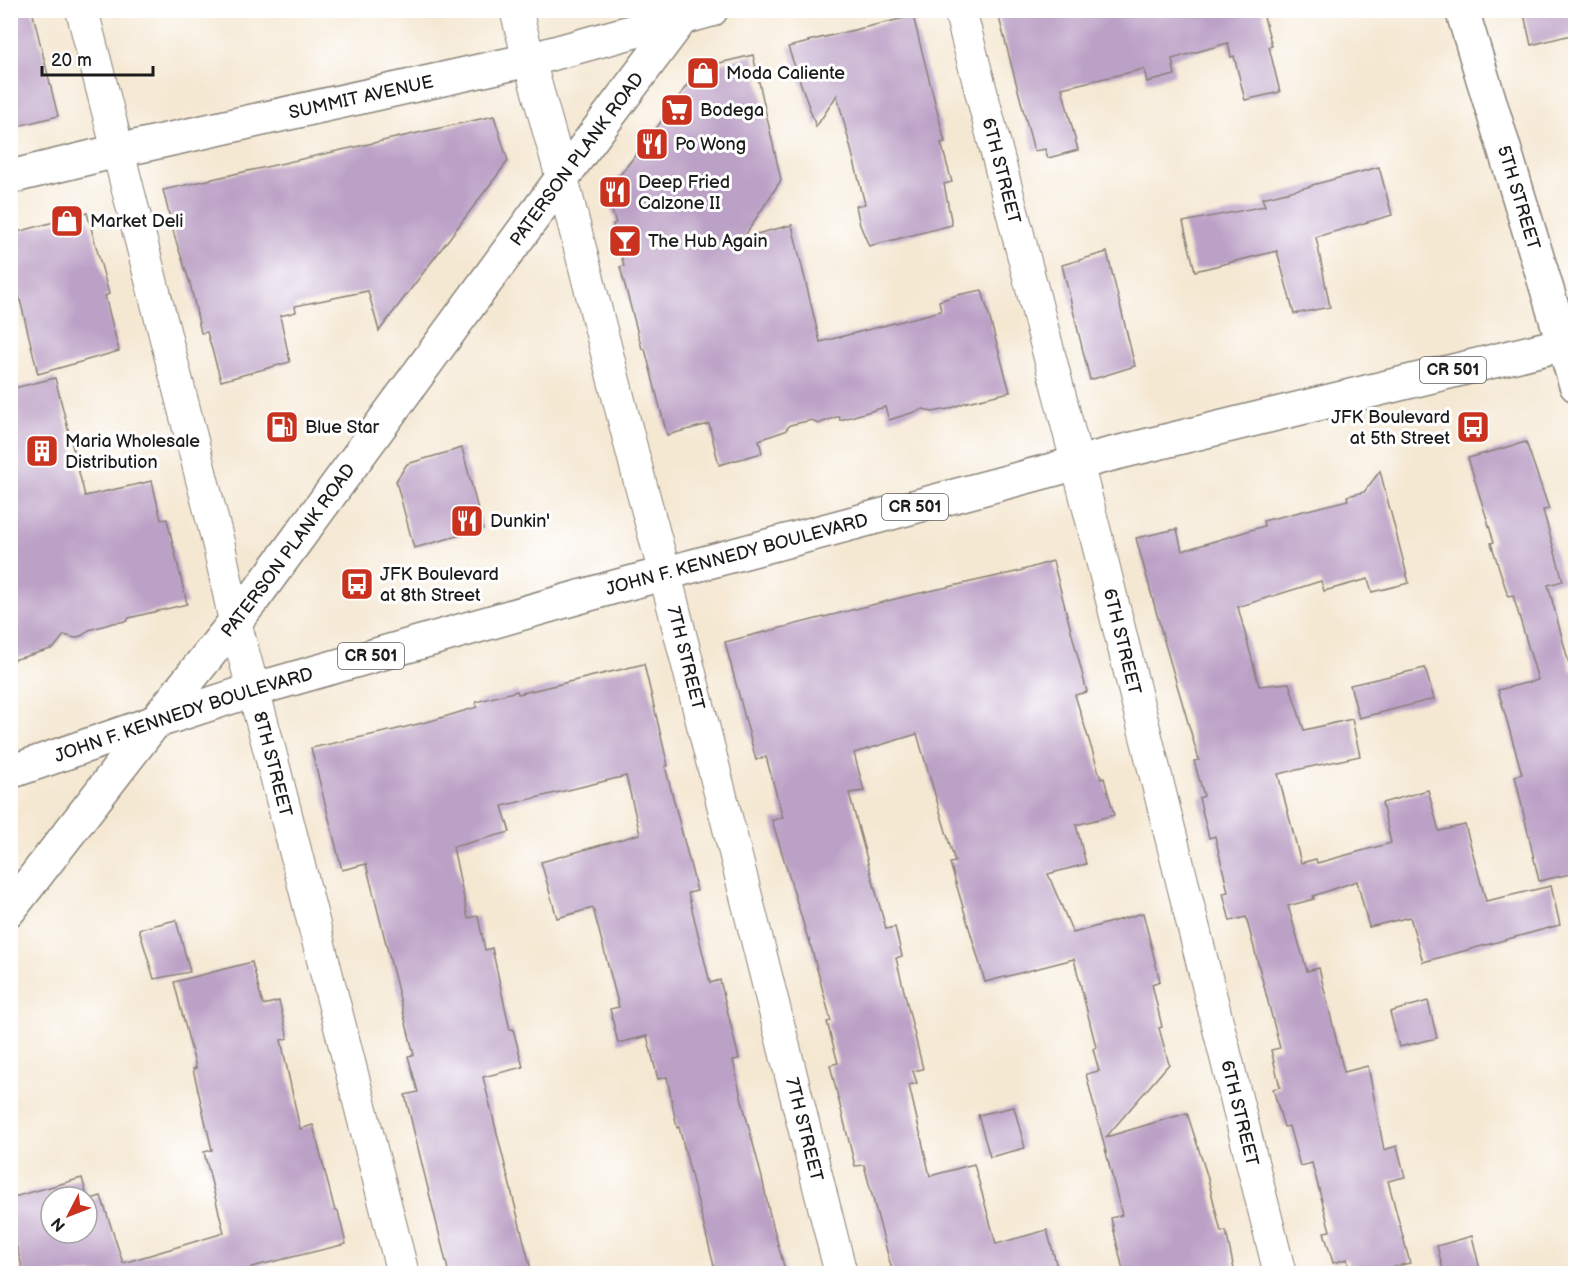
<svg xmlns="http://www.w3.org/2000/svg" width="1586" height="1284" viewBox="0 0 1586 1284" font-family="'Balsamiq Sans',sans-serif">
  <style>
    .building { fill: #bca1c6; fill-rule: evenodd }
    .lines { fill: none; stroke-linecap: round; stroke-linejoin: round }
    .minor-casing { stroke: #888278; stroke-width: 34 }
    .tertiary-casing { stroke: #888278; stroke-width: 36 }
    .secondary-casing { stroke: #888278; stroke-width: 36 }
    .primary-casing { stroke: #888278; stroke-width: 36 }
    .minor { stroke: #fff; stroke-width: 32 }
    .tertiary { stroke: #fff; stroke-width: 33 }
    .secondary { stroke: #fff; stroke-width: 33 }
    .primary { stroke: #fff; stroke-width: 33 }
    .labels { text-anchor: middle; dominant-baseline: central; stroke-width: 6; stroke-linejoin: round; paint-order: stroke }
    .shield { fill: #fff; stroke: #606060; stroke-width: 1.5 }
    .shield-label { font-size: 16px; font-weight: bold; fill: #1c1c1c }
    .poi-label { font-size: 18px; fill: #1c1c1c; stroke: #fff; text-anchor: start }
    .street-label { font-size: 18px; fill: #1c1c1c; stroke: #fff }
  </style>
  <rect width="100%" height="100%" fill="#fff"/>
  <filter id="ink" filterUnits="userSpaceOnUse"><feTurbulence type="fractalNoise" baseFrequency=".0167" numOctaves="2"/><feDisplacementMap in="SourceGraphic" scale="12" xChannelSelector="R" yChannelSelector="G"/><feConvolveMatrix kernelMatrix="1 2 1 2 8 2 1 2 1" color-interpolation-filters="sRGB"/></filter>
  <filter id="wash" filterUnits="userSpaceOnUse"><feTurbulence type="fractalNoise" baseFrequency=".008" numOctaves="4" result="noise"/><feDisplacementMap in="SourceGraphic" scale="24" xChannelSelector="R" yChannelSelector="G"/><feGaussianBlur stdDeviation="1.35" result="paint"/><feColorMatrix in="noise" values="0 0 0 0 0 0 0 0 0 0 0 0 0 0 0 0 0 1.4 0 .05"/><feComposite in="paint" operator="in"/></filter>
  <g filter="url(#wash)">
    <rect width="100%" height="100%" fill="#f5e8d3"/>
    <g id="blocks">
      <g class="building">
        <path d="M10 10H32L58 116 10 128Z"/>
        <path d="M997 10H1262L1272 46 1269 47 1280 92 1245 100 1234 56 1231 57 1228 43 1172 59 1175 75 1147 82 1144 69 1062 88 1078 150 1048 158 1045 149 1034 151Z"/>
        <path d="M1523 10H1575V34L1531 45Z"/>
        <path d="M913 16 945 142 941 143 952 182 944 184 952 225 869 246 860 225 856 206 865 204 837 95 816 127 788 47 809 42 808 41Z"/>
        <path d="M753 55 781 180 744 237 792 225 820 342 941 311 939 301 957 295 982 290 1010 392 967 402 949 409 932 412 924 409 889 420 885 407 840 420 839 416 818 424 812 420 790 425 785 431 759 440 762 453 719 465 709 424 667 435 645 349H642L620 267 624 266 613 224 616 223 606 193 658 126 699 68Z"/>
        <path d="M494 116 508 161 379 331 368 291 295 306 296 312 280 316 290 362 221 381 207 332 201 333 190 283 175 238 163 190Z"/>
        <path d="M1379 167 1392 215 1316 237 1330 307 1294 314 1277 251 1195 271 1183 222 1265 206 1262 198 1312 186V185Z"/>
        <path d="M87 213 109 294 105 296 119 351 38 374 16 283 10 284V234Z"/>
        <path d="M1107 252 1135 366 1090 380 1062 265Z"/>
        <path d="M55 378 85 496 152 481 161 520 167 519 187 604 129 618 127 621 113 623 89 630 83 635 75 638 64 635 54 648 10 661V389Z"/>
        <path d="M1526 442 1549 509 1543 510 1563 581 1548 585 1571 671 1575 670V873L1539 881 1515 776 1522 774 1498 690 1538 680 1513 595 1508 596 1491 543 1494 542 1468 458Z"/>
        <path d="M462 448 483 529 414 548 396 481 407 464Z"/>
        <path d="M1380 471 1409 583 1372 592 1368 579 1324 591 1321 581 1238 607 1259 686 1289 683 1304 730 1352 719 1360 756 1278 774 1301 863 1316 859 1317 863 1391 843 1382 803 1428 790 1439 831 1465 825 1486 901 1551 886 1560 925 1423 962 1410 917 1369 927 1357 881 1313 896 1314 899 1288 906 1307 971 1319 968 1344 1072 1368 1066 1384 1150 1397 1146 1405 1177 1388 1181 1410 1263 1364 1274H1350L1347 1259 1333 1263 1324 1232 1330 1231 1312 1163 1300 1166 1289 1126 1284 1127 1273 1089 1280 1087 1271 1050 1280 1048 1246 917 1230 921 1223 893 1228 892 1215 836 1209 838 1199 798 1204 796 1194 761 1199 760 1165 644 1136 538 1177 529 1182 551 1264 526 1263 521 1348 500 1347 496 1364 492Z"/>
        <path d="M1053 561 1087 692 1075 695 1101 779 1104 778 1114 815 1076 825 1086 864 1048 874 1073 933 1143 913 1160 981 1152 984 1162 1027 1159 1028 1169 1064 1106 1137 1187 1113 1207 1175 1221 1232 1226 1231 1235 1274H1124L1111 1218 1122 1215 1086 1074 1099 1071 1093 1049 1096 1047 1074 959 985 982 950 863 955 862 917 734 854 753 864 791 849 793 886 929 895 927 902 956 896 958 923 1069 913 1071 917 1083 909 1085 930 1176 974 1164 996 1244 1047 1230 1059 1274H893L864 1165 855 1166 830 1065 838 1063 827 1022 831 1021 809 939H808L772 820 783 818 766 757 756 760 725 642 907 596 1016 572Z"/>
        <path d="M644 664 668 766H665L697 891 688 893 710 983 720 980 739 1059 733 1060 741 1097 762 1178 769 1211 786 1274H716L679 1127 677 1128 667 1077 658 1079 647 1036 618 1043 610 1009 619 1007 593 908 557 918 541 862 640 834 626 776 502 806 510 832 453 847 468 918 478 916 485 950 492 948 510 1030 513 1029 523 1067 483 1077 532 1274H449L405 1095 418 1092 408 1056 414 1055 366 864 342 870 311 748 394 730 434 720 477 707 476 702 517 691 518 694Z"/>
        <path d="M1425 668 1434 699 1359 718 1350 685Z"/>
        <path d="M176 920 190 972 154 979 139 929Z"/>
        <path d="M252 962 263 1005 279 1001 288 1038 281 1040 300 1129 313 1125 335 1211H338L346 1244 251 1267 252 1274H24L10 1223V1198L82 1178 88 1200 101 1196 123 1263 224 1233 204 1152 212 1150 193 1069 196 1068 174 982ZM51 1197H87V1233H51Z"/>
        <path d="M1428 1001 1437 1038 1399 1047 1390 1012Z"/>
        <path d="M1014 1107 1025 1148 990 1157 978 1115Z"/>
        <path d="M1472 1236 1481 1274H1444L1437 1246Z"/>
      </g>
    </g>
  </g>
  <g filter="url(#ink)">
    <use href="#blocks" fill-opacity="0" stroke="#888278" stroke-width="1.5"/>
    <g class="lines">
      <defs>
        <g id="minor">
          <path id="s1" d="M82 10 219 546 235 622 269 748 403 1274"/>
          <path id="s2" d="M516 10 529 60 562 178 641 486 665 574 841 1274"/>
          <path id="s3" d="M960 10 1096 536 1280 1274"/>
        </g>
        <g id="tertiary">
          <path id="s4" d="M10 177 117 151 529 60 711 10"/>
        </g>
        <g id="secondary">
          <path id="s5" d="M1462 10 1576 385"/>
          <path id="s6" d="M10 909 155 722 254 598 562 178 688 10"/>
        </g>
        <g id="primary">
          <path id="s7" d="M10 772 155 722 253 690 618 586 1108 455 1576 341"/>
        </g>
      </defs>
      <use href="#minor" class="minor-casing"/>
      <use href="#tertiary" class="tertiary-casing"/>
      <use href="#secondary" class="secondary-casing"/>
      <use href="#primary" class="primary-casing"/>
      <use href="#minor" class="minor"/>
      <use href="#tertiary" class="tertiary"/>
      <use href="#secondary" class="secondary"/>
      <use href="#primary" class="primary"/>
    </g>
  </g>
  <defs>
    <symbol id="shop-square" viewBox="-11 -11 22 22"><rect x="-9" y="-9" width="18" height="18" rx="4" fill="#c8321e" stroke="#fff"/><path d="M-5-2.5h2.3a2.7 3.5 0 0 1 5.4 0H5L5.5 6h-11ZM-1.5-2.5h3a1.5 2.3 0 0 0-3 0Z" fill="#fff"/></symbol>
    <symbol id="supermarket-square" viewBox="-11 -11 22 22"><rect x="-9" y="-9" width="18" height="18" rx="4" fill="#c8321e" stroke="#fff"/><path d="M-6-5.5h2.5l.6 2H6L4.5 2H-2.5L-4.4-4H-6ZM-1.5 3.2a1.3 1.3 0 1 0 .1 0ZM3 3.2a1.3 1.3 0 1 0 .1 0Z" fill="#fff"/></symbol>
    <symbol id="restaurant-square" viewBox="-11 -11 22 22"><rect x="-9" y="-9" width="18" height="18" rx="4" fill="#c8321e" stroke="#fff"/><path d="M-5-6h1v4h1v-4h1v4h1v-4h1v5L-1.5 .5V6h-2V.5L-5-1ZM5-6V6H3V1.5H1.5Q1.5-4 5-6Z" fill="#fff"/></symbol>
    <symbol id="bar-square" viewBox="-11 -11 22 22"><rect x="-9" y="-9" width="18" height="18" rx="4" fill="#c8321e" stroke="#fff"/><path d="M-6-5H6L.8 .8V4.5H3.5V6h-7V4.5H-.8V.8Z" fill="#fff"/></symbol>
    <symbol id="fuel-square" viewBox="-11 -11 22 22"><rect x="-9" y="-9" width="18" height="18" rx="4" fill="#c8321e" stroke="#fff"/><path d="M-5.5-6h7V0h2V4h1.3V-2.5L3-4.5l.8-.8L6-3V5H2.5V1h-1V6h-7ZM-4.2-4.7v3.2H.2V-4.7Z" fill="#fff"/></symbol>
    <symbol id="bus-square" viewBox="-11 -11 22 22"><rect x="-9" y="-9" width="18" height="18" rx="4" fill="#c8321e" stroke="#fff"/><path d="M-5-6H5V4H4V6H2V4H-2V6H-4V4H-5ZM-3.5-4V0h7V-4ZM-3.5 1.2v1.5H-2V1.2ZM2 1.2v1.5H3.5V1.2Z" fill="#fff"/></symbol>
    <symbol id="building-square" viewBox="-11 -11 22 22"><rect x="-9" y="-9" width="18" height="18" rx="4" fill="#c8321e" stroke="#fff"/><path d="M-4-6H4V6H1V3H-1V6H-4ZM-2.5-4.3h1.7v1.8h-1.7ZM.8-4.3h1.7v1.8H.8ZM-2.5-1h1.7V.8h-1.7ZM.8-1h1.7V.8H.8Z" fill="#fff"/></symbol>
  </defs>
  <g fill-rule="evenodd">
    <use href="#shop-square" x="684" y="54" width="38" height="38"/>
    <use href="#supermarket-square" x="658" y="91" width="38" height="38"/>
    <use href="#restaurant-square" x="633" y="125" width="38" height="38"/>
    <use href="#restaurant-square" x="596" y="173" width="38" height="38"/>
    <use href="#shop-square" x="48" y="202" width="38" height="38"/>
    <use href="#bar-square" x="606" y="222" width="38" height="38"/>
    <use href="#fuel-square" x="263" y="408" width="38" height="38"/>
    <use href="#bus-square" x="1454" y="408" width="38" height="38"/>
    <use href="#building-square" x="23" y="432" width="38" height="38"/>
    <use href="#restaurant-square" x="448" y="502" width="38" height="38"/>
    <use href="#bus-square" x="338" y="565" width="38" height="38"/>
  </g>
  <g class="labels">
    <g class="shield">
      <rect x="1420" y="357" width="66" height="26" rx="4.5"/>
      <rect x="882" y="494" width="66" height="26" rx="4.5"/>
      <rect x="338" y="643" width="66" height="26" rx="4.5"/>
    </g>
    <g class="shield-label">
      <text x="1453" y="370">CR 501</text>
      <text x="915" y="507">CR 501</text>
      <text x="371" y="656">CR 501</text>
    </g>
    <g class="poi-label">
      <text x="726" y="73">Moda Caliente</text>
      <text x="700" y="110">Bodega</text>
      <text x="675" y="144">Po Wong</text>
      <text x="638" y="182">Deep Fried<tspan x="638" dy="21">Calzone II</tspan></text>
      <text x="90" y="221">Market Deli</text>
      <text x="648" y="241">The Hub Again</text>
      <text x="1450" y="417" text-anchor="end">JFK Boulevard<tspan x="1450" dy="21">at 5th Street</tspan></text>
      <text x="305" y="427">Blue Star</text>
      <text x="65" y="441">Maria Wholesale<tspan x="65" dy="21">Distribution</tspan></text>
      <text x="490" y="521">Dunkin'</text>
      <text x="380" y="574">JFK Boulevard<tspan x="380" dy="21">at 8th Street</tspan></text>
    </g>
    <g class="street-label">
      <text stroke="none"><textPath href="#s4" startOffset="360">SUMMIT AVENUE</textPath></text>
      <text stroke="none"><textPath href="#s6" startOffset="940">PATERSON PLANK ROAD</textPath></text>
      <text stroke="none"><textPath href="#s3" startOffset="166">6TH STREET</textPath></text>
      <text stroke="none"><textPath href="#s5" startOffset="196">5TH STREET</textPath></text>
      <text stroke="none"><textPath href="#s6" startOffset="454">PATERSON PLANK ROAD</textPath></text>
      <text stroke="none"><textPath href="#s7" startOffset="759">JOHN F. KENNEDY BOULEVARD</textPath></text>
      <text stroke="none"><textPath href="#s3" startOffset="652">6TH STREET</textPath></text>
      <text stroke="none"><textPath href="#s2" startOffset="670">7TH STREET</textPath></text>
      <text stroke="none"><textPath href="#s7" startOffset="183">JOHN F. KENNEDY BOULEVARD</textPath></text>
      <text stroke="none"><textPath href="#s1" startOffset="778">8TH STREET</textPath></text>
      <text stroke="none"><textPath href="#s3" startOffset="1138">6TH STREET</textPath></text>
      <text stroke="none"><textPath href="#s2" startOffset="1156">7TH STREET</textPath></text>
    </g>
  </g>
  <rect width="1586" height="1284" fill="none" stroke="#fff" stroke-width="36"/>
  <g transform="translate(69 1215) rotate(228)"><circle r="28" fill="#ffffff" stroke="#a4a4a4" stroke-width="1.5"/>
  <path d="M0-4.5L10 22L0 15L-10 22Z" fill="#c8321e"/>
  <text y="-9" font-size="16" font-weight="bold" text-anchor="middle" fill="#1c1c1c">N</text>
  </g>
  <path d="M42 66v9h111v-9" fill="none" stroke="#1c1c1c" stroke-width="3"/>
  <text x="51" y="66" font-size="18" fill="#1c1c1c" stroke="#ffffff" stroke-width="4.5" paint-order="stroke">20 m</text>
</svg>
